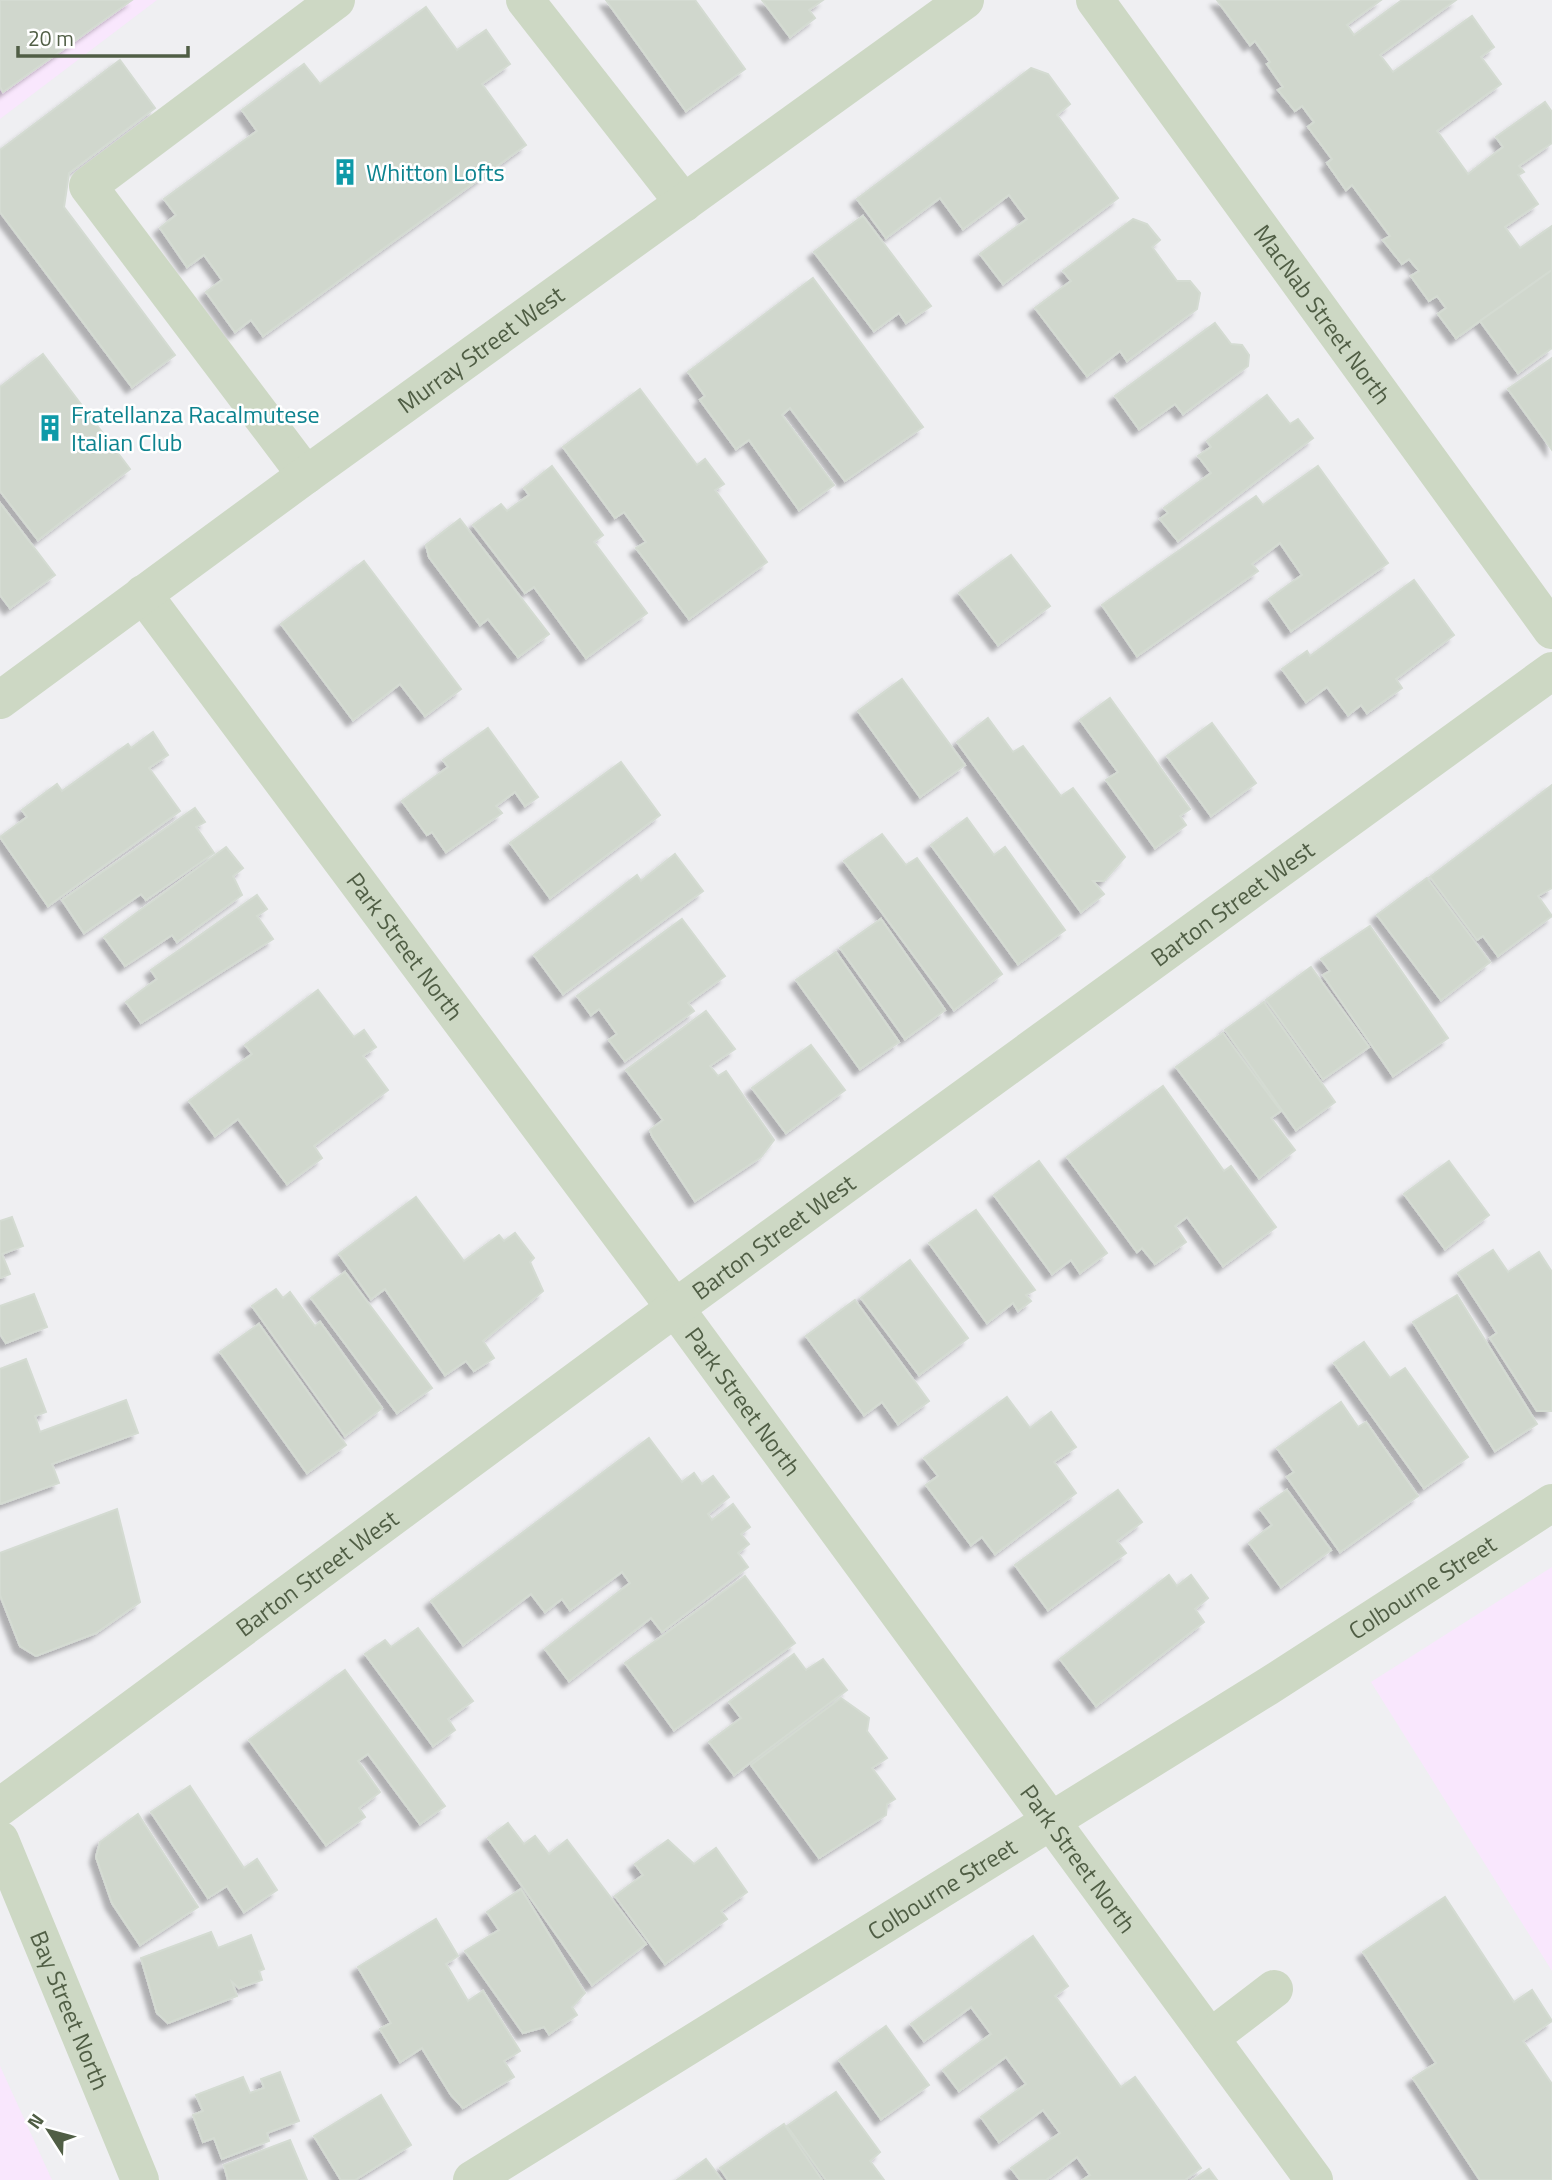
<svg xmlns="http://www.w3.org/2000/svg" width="1552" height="2180" viewBox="0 0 1552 2180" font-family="'Titillium Web',sans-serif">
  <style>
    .commercial { fill: #f9e7fd }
    .building { fill: #d0d7cd; stroke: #d4dbd2; stroke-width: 2; filter: url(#shadow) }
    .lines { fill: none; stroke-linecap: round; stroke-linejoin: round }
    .minor { stroke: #cdd8c4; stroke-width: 38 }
    .labels { text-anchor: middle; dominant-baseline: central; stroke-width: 5; stroke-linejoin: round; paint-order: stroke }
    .culture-label { font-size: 24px; fill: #0d838f; stroke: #fff; text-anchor: start }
    .street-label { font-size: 24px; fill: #505e45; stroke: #fff }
  </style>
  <defs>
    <filter id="shadow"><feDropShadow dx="-6" dy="6" stdDeviation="2" flood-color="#0004"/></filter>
  </defs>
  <rect width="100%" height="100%" fill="#efeff2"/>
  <g class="commercial">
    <path d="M0 0H157L0 119Z"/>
    <path d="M1552 1567V1971L1371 1682Z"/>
    <path d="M0 2066 52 2180H0Z"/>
  </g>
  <g class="building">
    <path d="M0 0H132L3 92 0 87Z"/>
    <path d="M606 0H695L745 69 686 111Z"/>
    <path d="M762 0H823L809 10 815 18 790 37Z"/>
    <path d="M1217 0H1381L1347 25 1354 35 1402 0H1456L1380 55 1393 72 1472 16 1494 47 1481 57 1501 84 1437 131 1468 174 1503 147 1496 137 1545 102 1552 112V143L1519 166 1524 172 1518 175 1538 204 1505 227 1520 248 1552 226V270L1456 338 1438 314 1446 308 1437 296 1429 301 1411 276 1419 271 1409 259 1402 264 1383 240 1390 236 1352 185 1346 190 1327 163 1332 159 1308 127 1314 122 1302 106 1295 111 1278 90 1283 87 1267 64 1270 62 1255 41 1250 45Z"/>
    <path d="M426 7 457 50 486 30 510 64 482 84 526 145 263 336 251 320 235 332 206 292 222 280 204 255 187 267 160 228 176 215 164 199 257 131 242 110 304 64 320 84Z"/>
    <path d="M120 60 155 108 69 173 64 207 175 355 132 387 0 212V150Z"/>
    <path d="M1031 68 1048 74 1070 104 1057 115 1118 198 1003 284 980 254 1027 219 1009 195 963 229 940 198 886 238 857 199Z"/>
    <path d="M863 216 931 306 906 323 899 313 874 331 814 252Z"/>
    <path d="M1133 219 1147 224 1160 240 1152 247 1177 281H1190L1200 293 1197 309 1127 361 1120 351 1087 376 1035 308 1071 281 1063 271Z"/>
    <path d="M1552 270V348L1518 373 1480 321Z"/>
    <path d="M813 278 923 427 845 481 790 408 782 415 834 485 799 510 749 440 736 449 700 400 705 396 688 372Z"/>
    <path d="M1215 323 1231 344 1242 345 1249 355 1248 366 1183 414 1175 404 1139 429 1115 396Z"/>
    <path d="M43 354 130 469 38 540 0 491V387Z"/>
    <path d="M1552 358V450L1508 389Z"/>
    <path d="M640 389 697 465 705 459 724 484 715 490 767 562 689 619 636 548 646 542 624 512 615 518 563 447Z"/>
    <path d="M1267 395 1290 424 1298 419 1313 438 1178 541 1160 519 1168 513 1164 508 1211 473 1198 456 1211 447 1207 441Z"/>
    <path d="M552 466 603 535 594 542 647 613 586 658 534 587 525 593 473 525 501 504 507 511 529 495 524 488Z"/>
    <path d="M1318 466 1388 563 1291 631 1269 599 1302 575 1280 543 1252 564 1258 571 1137 656 1102 605 1256 496 1263 505Z"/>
    <path d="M0 503 55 575 10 608 0 595Z"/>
    <path d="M460 519 549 634 518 657 488 619 480 625 429 557 426 545Z"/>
    <path d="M1011 555 1050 606 998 645 959 593Z"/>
    <path d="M364 561 461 689 425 716 400 684 353 720 281 624Z"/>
    <path d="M1414 580 1454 635 1396 679 1402 688 1367 713 1361 705 1348 715 1327 687 1306 702 1282 669 1307 651 1310 656Z"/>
    <path d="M902 679 965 765 920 797 858 711Z"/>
    <path d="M1110 698 1190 809 1180 816 1186 825 1155 848 1106 780 1118 772 1080 720Z"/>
    <path d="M988 718 1013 752 1023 746 1061 796 1073 788 1125 857 1104 881H1093L1104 894 1081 912 957 742Z"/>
    <path d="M1212 723 1256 783 1211 816 1167 756Z"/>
    <path d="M488 728 538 797 525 806 515 792 496 806 502 813 446 852 432 832 427 835 402 801 448 767 443 760Z"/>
    <path d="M153 732 168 755 149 768 180 811 48 906 0 837 27 817 22 810 57 784 62 791 128 744 131 748Z"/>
    <path d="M621 762 660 815 550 898 510 843Z"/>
    <path d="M1552 785V888L1538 896 1552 916 1498 956 1483 936 1477 940 1430 877Z"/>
    <path d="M195 808 205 822 196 827 214 853 146 900 141 894 84 933 62 900Z"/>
    <path d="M967 818 994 855 1005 847 1065 930 1018 964 931 845Z"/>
    <path d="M882 834 906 865 917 858 1002 974 954 1010 844 861Z"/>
    <path d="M226 847 243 868 233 876 242 895 177 942 172 935 125 966 104 937Z"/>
    <path d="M675 854 703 891 563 994 534 955 637 875 641 881Z"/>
    <path d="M1427 878 1490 962 1441 1000 1377 915Z"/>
    <path d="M257 895 267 909 257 916 273 939 141 1023 126 1002 157 979 151 970Z"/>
    <path d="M682 919 725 976 688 1003 694 1011 625 1061 609 1040 617 1034 599 1009 591 1015 577 996Z"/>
    <path d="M881 919 945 1010 905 1039 840 948Z"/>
    <path d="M1370 926 1448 1038 1393 1076 1323 975 1330 971 1321 959Z"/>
    <path d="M836 952 899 1042 860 1069 796 980Z"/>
    <path d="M1311 967 1369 1047 1323 1079 1266 1000Z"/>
    <path d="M318 990 354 1037 364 1030 376 1047 363 1056 388 1090 314 1146 322 1158 287 1184 238 1119 215 1136 189 1101 252 1054 245 1045Z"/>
    <path d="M1264 1002 1335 1102 1296 1130 1225 1030Z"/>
    <path d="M706 1011 735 1049 710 1066 718 1076 726 1071 774 1140 761 1157 695 1201 652 1136 650 1130 663 1120 626 1070Z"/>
    <path d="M1223 1033 1281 1111 1271 1118 1295 1150 1259 1178 1176 1067Z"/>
    <path d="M811 1045 845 1090 786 1133 752 1088Z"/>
    <path d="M1163 1086 1224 1171 1231 1166 1276 1227 1223 1266 1187 1217 1175 1226 1186 1242 1155 1264 1142 1248 1137 1252 1067 1157Z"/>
    <path d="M1039 1161 1107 1253 1080 1273 1071 1260 1052 1274 994 1195Z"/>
    <path d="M1449 1161 1489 1215 1445 1249 1404 1194Z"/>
    <path d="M416 1197 464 1261 499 1235 504 1241 515 1233 534 1258 530 1262 543 1291 483 1341 494 1358 474 1371 466 1361 445 1375 385 1289 371 1299 339 1254Z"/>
    <path d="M976 1210 1035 1290 1026 1295 1031 1301 1018 1311 1013 1303 987 1323 929 1243Z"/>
    <path d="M12 1217 23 1246 2 1254 10 1274 0 1278V1221Z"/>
    <path d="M1493 1250 1508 1272 1539 1252 1552 1272V1411H1537L1490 1338 1497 1333 1458 1273Z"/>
    <path d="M910 1260 968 1338 919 1375 861 1298Z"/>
    <path d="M345 1272 432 1388 397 1413 311 1298Z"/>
    <path d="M276 1289 283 1298 290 1292 315 1326 320 1322 382 1408 345 1436 252 1306Z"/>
    <path d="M34 1294 47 1327 6 1343 0 1334V1306Z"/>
    <path d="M1457 1295 1537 1424 1495 1451 1413 1322Z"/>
    <path d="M855 1300 929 1401 898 1424 882 1402 864 1415 806 1336Z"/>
    <path d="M259 1324 346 1445 307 1473 220 1352Z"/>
    <path d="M1364 1342 1390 1378 1405 1368 1468 1457 1424 1488 1334 1363Z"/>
    <path d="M26 1359 46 1412 35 1416 40 1432 126 1400 138 1433 52 1464 59 1483 0 1504V1369Z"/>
    <path d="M1007 1397 1030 1428 1051 1412 1076 1447 1054 1462 1076 1493 995 1554 982 1537 971 1545 926 1485 938 1476 924 1458Z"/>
    <path d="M1341 1402 1358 1427 1366 1422 1418 1496 1340 1552 1287 1477 1294 1472 1277 1448Z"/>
    <path d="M649 1438 682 1482 694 1473 702 1484 713 1476 729 1497 708 1514 712 1520 733 1504 750 1527 741 1534 749 1544 738 1553 748 1567 662 1632 651 1618 569 1681 545 1649 630 1583 622 1572 570 1610 562 1599 545 1612 531 1594 463 1645 431 1601Z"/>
    <path d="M1118 1490 1142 1522 1117 1541 1126 1553 1048 1610 1015 1565Z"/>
    <path d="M1287 1490 1331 1550 1281 1587 1249 1543 1272 1525 1260 1509Z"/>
    <path d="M117 1509 140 1602 96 1633 36 1656 20 1646 0 1595V1553Z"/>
    <path d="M1169 1575 1177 1586 1191 1575 1208 1598 1195 1609 1204 1622 1096 1706 1060 1659Z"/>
    <path d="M745 1576 795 1643 674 1730 625 1663Z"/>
    <path d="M418 1628 473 1701 448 1719 455 1730 433 1746 365 1654 385 1640 391 1647Z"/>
    <path d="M794 1654 806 1670 823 1659 847 1690 734 1775 709 1742 741 1718 729 1702Z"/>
    <path d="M345 1670 445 1806 420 1824 368 1754 358 1761 380 1792 359 1808 365 1817 326 1845 249 1740Z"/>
    <path d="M841 1698 869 1718 867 1731 887 1758 872 1768 895 1799 887 1804 886 1815 819 1858 751 1765Z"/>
    <path d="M190 1786 244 1868 257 1859 277 1890 244 1912 227 1886 208 1898 151 1812Z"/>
    <path d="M138 1814 198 1907 140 1945 112 1903 96 1857 100 1842Z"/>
    <path d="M508 1823 524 1844 535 1836 549 1854 567 1840 646 1944 592 1985 488 1838Z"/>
    <path d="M668 1840 694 1864 716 1848 747 1892 721 1911 727 1919 665 1964 615 1896 643 1875 635 1864Z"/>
    <path d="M521 1889 585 1993 572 2007 577 2015 549 2034 544 2027 523 2033 465 1951 499 1930 487 1912Z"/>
    <path d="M1445 1897 1514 2002 1532 1990 1552 2021 1523 2041 1552 2084V2180H1480L1413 2078 1436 2063 1363 1952Z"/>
    <path d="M436 1919 458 1956 446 1964 468 2001 483 1991 520 2051 504 2061 514 2077 463 2108 451 2095 422 2048 400 2062 380 2029 391 2023 358 1967Z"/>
    <path d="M211 1932 218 1948 251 1935 264 1969 259 1971 262 1980 239 1988 232 1982 237 1996 168 2023 157 2013 141 1958Z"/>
    <path d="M1033 1936 1068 1986 1055 1996 1121 2087 1135 2077 1201 2168 1185 2180H1083L1090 2175 1077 2157 1046 2180H1020L1011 2168 1060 2133 1043 2110 999 2142 981 2117 1026 2084 1006 2057 959 2091 943 2070 991 2034 971 2007 924 2041 911 2024Z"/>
    <path d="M886 2026 929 2085 881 2119 839 2060Z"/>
    <path d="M280 2072 299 2121 267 2133 269 2141 222 2159 214 2138 203 2142 193 2115 203 2111 196 2095 243 2077 250 2093 264 2088 261 2079Z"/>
    <path d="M836 2092 880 2152 870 2161 884 2180H826L787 2126Z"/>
    <path d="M381 2095 411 2145 355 2180H341L314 2136Z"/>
    <path d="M784 2124 822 2180H728L720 2168Z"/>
    <path d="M290 2140 307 2180H228L224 2165Z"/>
    <path d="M706 2159 722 2180H677Z"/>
    <path d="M1209 2169 1217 2180H1193Z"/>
  </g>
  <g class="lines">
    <g class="minor">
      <path d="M525 0 684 203"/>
      <path id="s1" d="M1095 0 1552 630"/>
      <path d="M306 475 88 186 336 0"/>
      <path id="s2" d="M143 594 675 1308 1314 2180"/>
      <path id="s3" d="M0 700 306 475 965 0"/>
      <path id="s4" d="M0 1807 675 1308 1552 671"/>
      <path id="s5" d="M0 1840 140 2180"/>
      <path d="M1210 2038 1274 1989"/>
      <path id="s6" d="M472 2180 1267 1687 1552 1503"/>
    </g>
  </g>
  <defs>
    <symbol id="building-bare" viewBox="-9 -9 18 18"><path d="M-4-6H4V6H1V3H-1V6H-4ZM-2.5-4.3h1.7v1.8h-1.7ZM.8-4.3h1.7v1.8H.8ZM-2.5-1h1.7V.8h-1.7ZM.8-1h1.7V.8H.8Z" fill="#0f9aa8" stroke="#fff" stroke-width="2.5" paint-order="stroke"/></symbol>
  </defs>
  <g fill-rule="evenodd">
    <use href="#building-bare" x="326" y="153" width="38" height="38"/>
    <use href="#building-bare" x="31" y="409" width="38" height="38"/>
  </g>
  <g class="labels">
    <g class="culture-label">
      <text x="366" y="172">Whitton Lofts</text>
      <text x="71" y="414">Fratellanza Racalmutese<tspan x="71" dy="28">Italian Club</tspan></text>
    </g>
    <g class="street-label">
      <text stroke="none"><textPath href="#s1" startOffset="388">MacNab Street North</textPath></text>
      <text stroke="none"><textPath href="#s3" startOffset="595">Murray Street West</textPath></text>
      <text stroke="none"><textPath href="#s4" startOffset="1528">Barton Street West</textPath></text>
      <text stroke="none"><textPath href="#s2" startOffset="439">Park Street North</textPath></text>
      <text stroke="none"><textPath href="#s4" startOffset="961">Barton Street West</textPath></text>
      <text stroke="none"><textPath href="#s2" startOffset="1006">Park Street North</textPath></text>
      <text stroke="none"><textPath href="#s4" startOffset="394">Barton Street West</textPath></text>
      <text stroke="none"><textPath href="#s6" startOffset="1120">Colbourne Street</textPath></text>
      <text stroke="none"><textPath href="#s2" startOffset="1573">Park Street North</textPath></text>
      <text stroke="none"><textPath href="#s6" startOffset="553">Colbourne Street</textPath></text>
      <text stroke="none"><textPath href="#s5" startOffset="184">Bay Street North</textPath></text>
    </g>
  </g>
  <g transform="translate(49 2131) rotate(306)" stroke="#ffffff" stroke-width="5" paint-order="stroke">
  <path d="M0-5L12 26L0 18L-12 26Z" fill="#505e45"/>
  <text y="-10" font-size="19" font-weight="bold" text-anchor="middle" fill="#505e45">N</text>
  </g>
  <path d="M18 46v10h170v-10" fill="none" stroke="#505e45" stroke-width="3.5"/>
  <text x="28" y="46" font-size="21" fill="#505e45" stroke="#ffffff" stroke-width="5" paint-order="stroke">20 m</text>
</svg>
